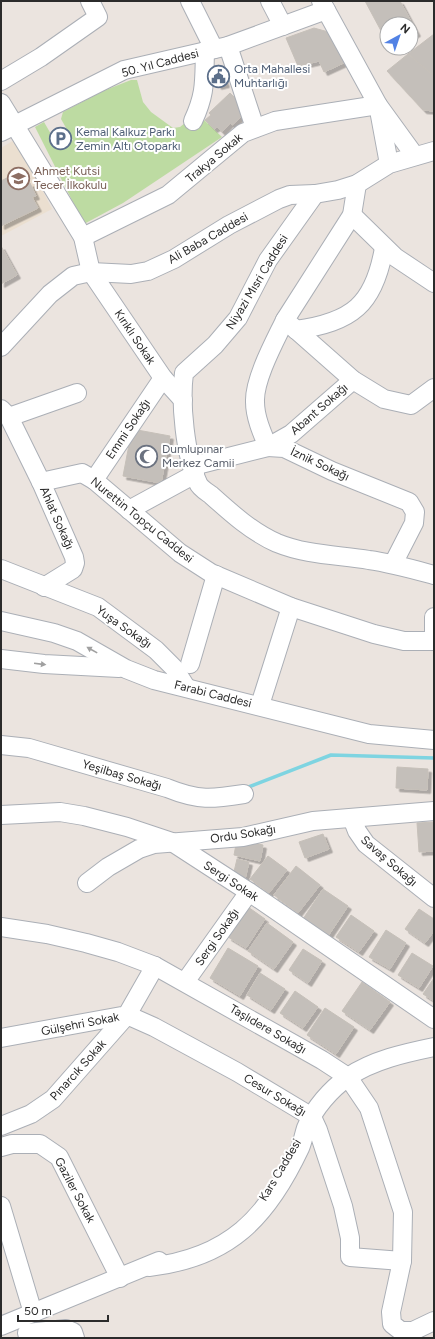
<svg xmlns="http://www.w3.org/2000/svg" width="435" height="1339" viewBox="0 0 435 1339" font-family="Figtree,sans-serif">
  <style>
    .education { fill: #ebdfd0 }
    .green { fill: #bddba2 }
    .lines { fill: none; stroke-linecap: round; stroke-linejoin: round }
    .stream { stroke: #7ed4e1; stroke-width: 3.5 }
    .building { fill: #c4bfba; stroke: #c6c0b9; filter: url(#shadow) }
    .minor-casing { stroke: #abafb6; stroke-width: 20 }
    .minor { stroke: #fff; stroke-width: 18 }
    .oneway { fill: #a0a0a0 }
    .labels { text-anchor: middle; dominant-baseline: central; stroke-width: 4; stroke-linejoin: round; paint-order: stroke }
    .street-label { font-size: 12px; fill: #2b2b2b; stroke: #fff }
    .service-label { font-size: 12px; fill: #4e5e75; stroke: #fff; text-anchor: start }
    .education-label { font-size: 12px; fill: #785e54; stroke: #fff; text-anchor: start }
    .worship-label { font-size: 12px; fill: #5b616d; stroke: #fff; text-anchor: start }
  </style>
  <defs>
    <filter id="shadow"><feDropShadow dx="3.5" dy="3.5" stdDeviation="0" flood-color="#0004"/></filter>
  </defs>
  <rect width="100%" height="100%" fill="#ebe4df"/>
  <path class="education" d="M16 139 52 209 1 236V148Z"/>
  <path class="green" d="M131 80H137L143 102 151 112 173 128 180 127 190 119H203L222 137 123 203 84 224 35 127 44 122 59 148 73 140 61 119 63 112 103 91Z"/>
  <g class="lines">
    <path class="stream" d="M246 788 331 755 434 758"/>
  </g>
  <g class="building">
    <path d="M365 1H400L417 33 411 36V24H387V42Z"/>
    <path d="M314 28 332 33 348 61 324 72 319 61 298 66 286 38Z"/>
    <path d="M434 34V76L408 54Z"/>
    <path d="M408 54 434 76V111L423 110 387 71Z"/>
    <path d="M219 65 226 84 218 86 211 68Z"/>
    <path d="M230 93 236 99 237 98 247 111 232 125 230 123 222 132 217 127 214 129 205 120 211 115 209 113Z"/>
    <path d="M20 171 27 185 30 183 36 196 32 197 38 208 1 226V181Z"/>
    <path d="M1 246 17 275 1 284Z"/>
    <path d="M132 429 170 436 161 483 123 476Z"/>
    <path d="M397 767 428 769 427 790 396 788Z"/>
    <path d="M434 822V851L419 852 417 823Z"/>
    <path d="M323 834 329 849 305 858 299 842Z"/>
    <path d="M237 839 263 845 260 861 234 855Z"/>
    <path d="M268 856 287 870 269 893 250 879Z"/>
    <path d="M237 859 249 862 245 879 233 876Z"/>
    <path d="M296 866 320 885 298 913 274 895Z"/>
    <path d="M323 889 348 906 328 936 303 919Z"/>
    <path d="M248 907 265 919 246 948 228 937Z"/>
    <path d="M419 909 434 919V931L425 943 405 929Z"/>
    <path d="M351 915 374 931 359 952 336 937Z"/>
    <path d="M267 923 293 942 274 969 248 951Z"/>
    <path d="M386 930 406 943 390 969 369 957Z"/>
    <path d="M228 948 258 966 240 996 210 978Z"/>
    <path d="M303 949 322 961 308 983 289 970Z"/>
    <path d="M412 953 433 966 419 988 398 975Z"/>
    <path d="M260 973 285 989 271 1010 247 995Z"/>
    <path d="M434 978V1001L423 994Z"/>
    <path d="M362 982 390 1002 370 1030 342 1011Z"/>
    <path d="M295 991 318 1007 303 1028 280 1013Z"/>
    <path d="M325 1008 354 1027 336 1054 307 1035Z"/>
  </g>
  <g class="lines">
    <defs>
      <g id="minor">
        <path d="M190 1 214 49"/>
        <path d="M270 1 283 26"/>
        <path d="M321 1 378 105 415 156"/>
        <path d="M228 46 255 128"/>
        <path d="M1 81 41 57 98 17 90 1"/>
        <path d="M1 103 83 237 91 272 163 378 183 400"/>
        <path d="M379 110 389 164"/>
        <path d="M193 121C206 93 204 81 205 51"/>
        <path d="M1 132 124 70 228 46 326 10"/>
        <path d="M357 184 352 215 285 320 353 380 384 399 411 405 434 388"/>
        <path d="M315 194 268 260 238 318 215 345 184 373C180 403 185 455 198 483 200 488 207 492 211 495 231 513 252 532 277 543 306 555 339 555 369 560 391 563 412 569 434 575"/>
        <path d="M352 215 395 257 434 283"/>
        <path d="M83 237 168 195 243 133 275 121 378 105"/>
        <path d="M285 320C275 341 254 379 255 402 255 417 262 433 268 447L284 448 332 471 409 502 415 512 414 523 393 564"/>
        <path d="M296 330C352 322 374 305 384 248"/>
        <path d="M1 347 50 294 73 276 91 272 131 274 148 271 174 259 229 225 279 199 290 195 315 194 338 190 357 184 389 164 434 151"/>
        <path d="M1 409 9 417 41 482 82 473 94 480 180 553 211 573 291 607 374 634 404 641H434"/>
        <path d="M9 417 77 393"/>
        <path d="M193 466 268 447 291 434 353 380"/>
        <path d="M94 480 163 378"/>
        <path d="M41 482 74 557 75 563 73 569 44 587"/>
        <path d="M129 510 195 474"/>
        <path d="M1 569 98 607 156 650 174 668 186 687"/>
        <path d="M434 617V634"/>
        <path d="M1 621 54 633 77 641 126 669 154 680 369 734 434 740"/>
        <path d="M1 659 44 664 119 668"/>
        <path d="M190 664 216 575"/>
        <path d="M260 705 291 607"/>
        <path d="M1 745 29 748 167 788C199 801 212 799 244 794"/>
        <path d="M1 815 60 812 84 816 127 827 172 842 249 892 434 1019"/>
        <path d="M352 818 357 831 366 844 434 898"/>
        <path d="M87 883 108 867 139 849 154 844 243 837 313 821 434 811"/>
        <path d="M1 927 47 934 86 943 118 952 155 966 322 1060 348 1077 369 1108 403 1212 402 1261 391 1312 392 1324 401 1331H413L434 1321"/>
        <path d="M185 982 249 892"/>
        <path d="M1 1038 127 1015 155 966"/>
        <path d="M1 1126 31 1114 53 1099 127 1015 154 1027 237 1072 312 1117 318 1130 343 1206 350 1238V1257L402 1261"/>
        <path d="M1 1147 12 1144H40L59 1157 120 1278"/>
        <path d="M1 1206 33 1313"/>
        <path d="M149 1267C229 1258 267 1218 300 1148 303 1141 304 1134 306 1128 314 1108 331 1089 348 1077 373 1060 405 1053 434 1047"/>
        <path d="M1 1326 159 1261"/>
        <path d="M27 1333 66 1329 73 1332 75 1338"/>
      </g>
    </defs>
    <use href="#minor" class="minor-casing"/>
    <use href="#minor" class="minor"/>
  </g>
  <defs><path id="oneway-solid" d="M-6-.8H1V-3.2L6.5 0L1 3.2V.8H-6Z"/></defs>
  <g class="oneway">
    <use href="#oneway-solid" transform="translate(92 650) rotate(-151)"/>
    <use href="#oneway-solid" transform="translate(40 664) rotate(7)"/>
  </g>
  <defs>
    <symbol id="civic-ring" viewBox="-11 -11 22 22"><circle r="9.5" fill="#fff" stroke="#5c6f8a" stroke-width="1.5"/><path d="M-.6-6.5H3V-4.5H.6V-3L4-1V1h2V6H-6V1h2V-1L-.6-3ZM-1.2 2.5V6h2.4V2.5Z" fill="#5c6f8a"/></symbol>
    <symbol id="parking-ring" viewBox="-11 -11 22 22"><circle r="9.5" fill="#fff" stroke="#5c6f8a" stroke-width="1.5"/><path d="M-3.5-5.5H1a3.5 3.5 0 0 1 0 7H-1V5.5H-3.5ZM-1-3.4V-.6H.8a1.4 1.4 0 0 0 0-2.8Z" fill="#5c6f8a"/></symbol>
    <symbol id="school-ring" viewBox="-11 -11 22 22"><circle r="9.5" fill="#fff" stroke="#8d6e63" stroke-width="1.5"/><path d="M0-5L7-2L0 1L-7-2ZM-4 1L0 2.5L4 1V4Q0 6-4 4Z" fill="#8d6e63"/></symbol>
    <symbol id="mosque-ring" viewBox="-11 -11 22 22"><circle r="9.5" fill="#fff" stroke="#6b7280" stroke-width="1.5"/><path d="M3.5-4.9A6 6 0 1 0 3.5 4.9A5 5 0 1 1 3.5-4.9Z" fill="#6b7280"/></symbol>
  </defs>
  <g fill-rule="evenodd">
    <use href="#civic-ring" x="206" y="64" width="25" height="25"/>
    <use href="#parking-ring" x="48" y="126" width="25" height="25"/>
    <use href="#school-ring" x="6" y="166" width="25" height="25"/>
    <use href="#mosque-ring" x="134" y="444" width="25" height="25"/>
  </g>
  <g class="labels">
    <g class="street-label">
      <text transform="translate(160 63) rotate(-15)">50. Yıl Caddesi</text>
      <text transform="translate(214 158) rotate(-40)">Trakya Sokak</text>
      <text transform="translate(208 238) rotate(-30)">Ali Baba Caddesi</text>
      <text transform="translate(257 282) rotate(-59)">Niyazi Mısri Caddesi</text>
      <text transform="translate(135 337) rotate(56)">Kırıklı Sokak</text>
      <text transform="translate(319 409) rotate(-41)">Abant Sokağı</text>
      <text transform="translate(128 429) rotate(-56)">Emmi Sokağı</text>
      <text transform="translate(320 464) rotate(25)">İznik Sokağı</text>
      <text transform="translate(57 518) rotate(66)">Ahlat Sokağı</text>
      <text transform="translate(142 520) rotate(39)">Nurettin Topçu Caddesi</text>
      <text transform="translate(124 627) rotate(35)">Yuşa Sokağı</text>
      <text transform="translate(213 694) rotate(14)">Farabi Caddesi</text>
      <text transform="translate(122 775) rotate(16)">Yeşilbaş Sokağı</text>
      <text transform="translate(243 834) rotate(-9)">Ordu Sokağı</text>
      <text transform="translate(389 861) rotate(41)">Savaş Sokağı</text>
      <text transform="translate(231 881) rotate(33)">Sergi Sokak</text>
      <text transform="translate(217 937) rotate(-55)">Sergi Sokağı</text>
      <text transform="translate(80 1024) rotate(-11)">Gülşehri Sokak</text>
      <text transform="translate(268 1029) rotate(30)">Taşlıdere Sokağı</text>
      <text transform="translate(78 1070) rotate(-48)">Pınarcık Sokak</text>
      <text transform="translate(275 1095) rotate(31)">Cesur Sokağı</text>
      <text transform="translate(280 1170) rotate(-59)">Kars Caddesi</text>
      <text transform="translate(75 1190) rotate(62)">Gaziler Sokak</text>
    </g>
    <g class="service-label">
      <text x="234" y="69">Orta Mahallesi<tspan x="234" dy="14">Muhtarlığı</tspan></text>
      <text x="76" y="132">Kemal Kalkuz Parkı<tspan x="76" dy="14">Zemin Altı Otoparkı</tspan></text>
    </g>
    <g class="education-label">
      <text x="34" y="171">Ahmet Kutsi<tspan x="34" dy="14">Tecer İlkokulu</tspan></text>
    </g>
    <g class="worship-label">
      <text x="162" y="449">Dumlupınar<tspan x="162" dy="14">Merkez Camii</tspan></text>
    </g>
  </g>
  <rect width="435" height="1339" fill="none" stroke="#2b2b2b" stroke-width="4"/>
  <g transform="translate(399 36) rotate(40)"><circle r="19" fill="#ffffff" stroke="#aaaaaa"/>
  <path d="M0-3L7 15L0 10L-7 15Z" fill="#5282e5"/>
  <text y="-6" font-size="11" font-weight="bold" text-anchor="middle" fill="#2b2b2b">N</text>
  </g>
  <path d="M18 1315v6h90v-6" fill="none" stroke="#2b2b2b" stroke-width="2"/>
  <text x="24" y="1315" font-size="12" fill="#2b2b2b" stroke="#ffffff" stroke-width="3" paint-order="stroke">50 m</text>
</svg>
